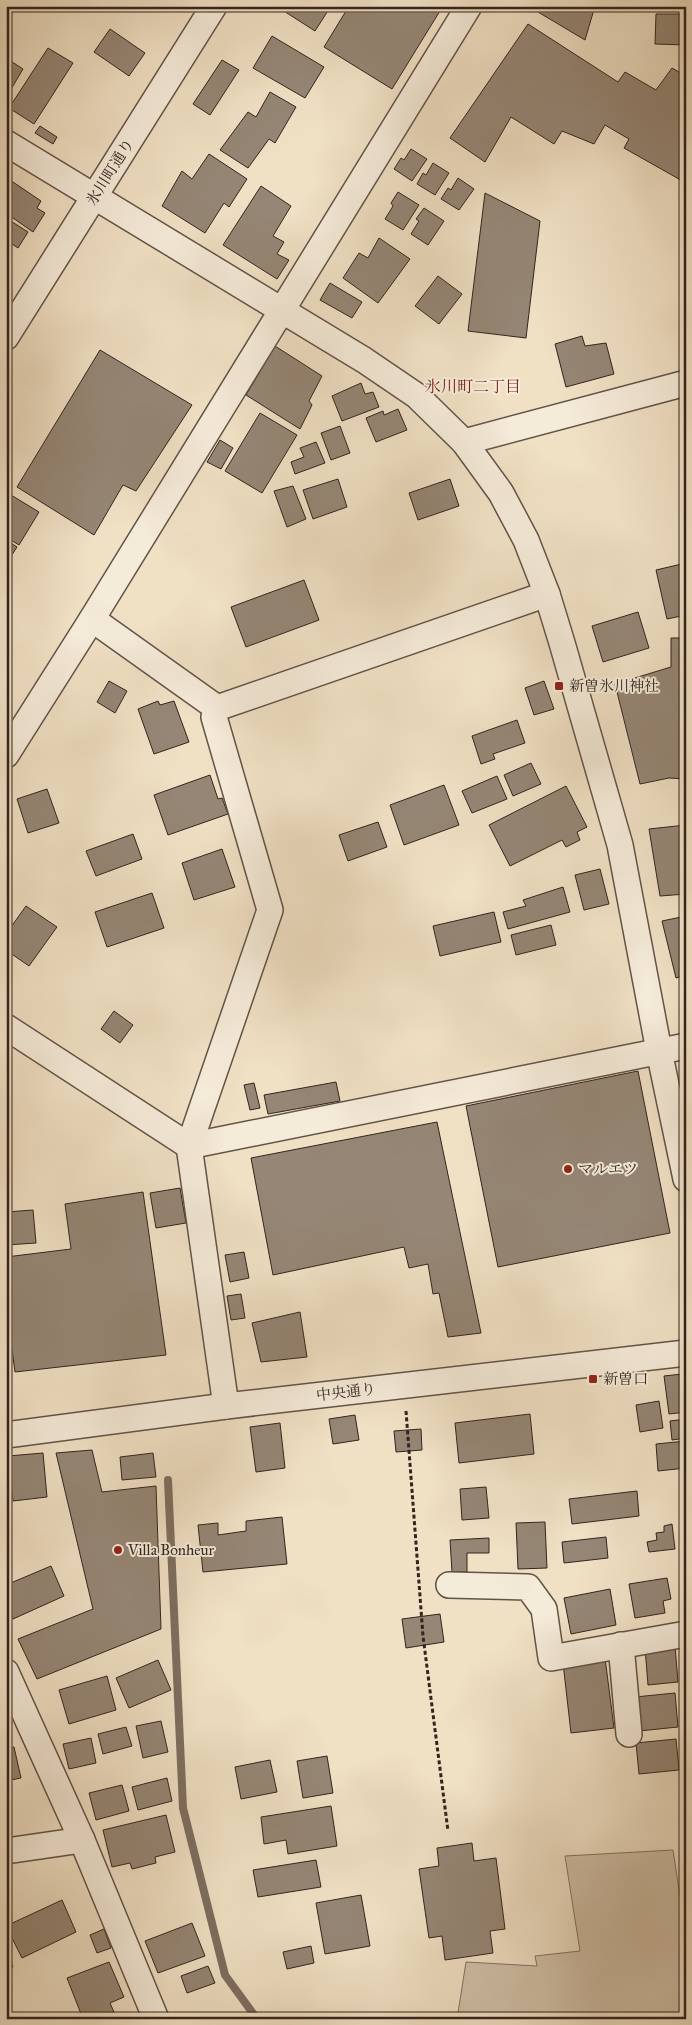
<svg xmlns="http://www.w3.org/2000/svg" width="692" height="2025" viewBox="0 0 692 2025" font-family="'IM FELL Great Primer','Noto Serif JP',serif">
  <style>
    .green { fill: #d0c0a8; stroke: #817264 }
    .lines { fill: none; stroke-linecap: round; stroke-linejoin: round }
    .stream { stroke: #7d6e60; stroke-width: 8 }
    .building { fill: #958675; stroke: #32241f }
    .minor-casing { stroke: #625348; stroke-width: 28 }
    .path { stroke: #32241f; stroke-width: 3; stroke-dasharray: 4 2.5; stroke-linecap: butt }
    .minor { stroke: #f5ebd9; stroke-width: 25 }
    .poi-dot { fill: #8f2418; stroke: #f5ebd9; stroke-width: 2 }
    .labels { text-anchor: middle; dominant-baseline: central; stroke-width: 4; stroke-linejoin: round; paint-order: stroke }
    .street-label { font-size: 15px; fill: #32241f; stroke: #f5ebd9 }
    .poi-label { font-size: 15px; fill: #32241f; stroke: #f5ebd9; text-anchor: start }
    .neighbourhood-label { font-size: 16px; fill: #7a1f14; stroke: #f5ebd9 }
  </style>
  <rect width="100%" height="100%" fill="#f0e0c4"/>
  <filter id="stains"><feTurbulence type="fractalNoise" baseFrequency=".004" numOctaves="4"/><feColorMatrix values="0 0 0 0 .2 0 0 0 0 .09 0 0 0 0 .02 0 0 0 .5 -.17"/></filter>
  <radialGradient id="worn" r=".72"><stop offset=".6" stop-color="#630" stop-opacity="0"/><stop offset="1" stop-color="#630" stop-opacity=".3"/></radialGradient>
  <path class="green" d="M673 1850 686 1936V2019H457L466 1962 537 1966 535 1956 580 1951 565 1856Z"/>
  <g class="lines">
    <path class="stream" d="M168 1480 183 1808 225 1975 257 2019"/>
  </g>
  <g class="building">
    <path d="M276 6H331L315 31Z"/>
    <path d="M349 6H443L392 89 324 47Z"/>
    <path d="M541 6H595L585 40 538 12Z"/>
    <path d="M656 14H686V45L655 44Z"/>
    <path d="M528 24 618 82 625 72 656 90 672 68 686 76V183L624 148 629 139 605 125 594 144 562 131 554 144 511 117 485 162 450 138Z"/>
    <path d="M110 29 145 53 129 76 94 52Z"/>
    <path d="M272 36 324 67 305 98 253 68Z"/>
    <path d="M48 48 73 63 34 124 9 108Z"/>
    <path d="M6 58 23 69 7 96H6Z"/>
    <path d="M222 60 239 70 210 115 193 104Z"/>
    <path d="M270 92 296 107 275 143 269 139 248 168 220 150 248 112 256 117Z"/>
    <path d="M40 126 57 137 53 144 35 133Z"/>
    <path d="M411 149 427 159 412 181 394 169 401 158 404 160Z"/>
    <path d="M209 154 247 179 229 207 224 203 205 233 162 206 182 171 192 179Z"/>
    <path d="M433 163 449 173 435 195 417 184 423 173 426 175Z"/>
    <path d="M458 178 474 189 459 210 441 199 448 188 451 190Z"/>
    <path d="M10 180 41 201 37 208 45 213 33 232 6 213V185Z"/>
    <path d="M261 186 291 206 273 236 284 242 277 254 289 260 277 279 223 245Z"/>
    <path d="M398 192 419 205 403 230 385 219 393 206 391 203Z"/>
    <path d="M485 193 540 221 526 338 468 331Z"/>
    <path d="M424 208 444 221 428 245 411 234 419 221 416 219Z"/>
    <path d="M6 218 28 232 18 248 6 240Z"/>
    <path d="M379 238 410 259 378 303 343 278 359 253 368 258Z"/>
    <path d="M438 276 462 294 439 324 415 306Z"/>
    <path d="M330 283 362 302 352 318 320 300Z"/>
    <path d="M582 336 585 346 606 343 614 374 566 387 555 344Z"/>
    <path d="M275 346 322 376 309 401 312 405 300 429 246 395Z"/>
    <path d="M100 350 192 405 136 491 123 485 94 535 17 487Z"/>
    <path d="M361 383 365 394 373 392 379 407 342 421 332 396Z"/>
    <path d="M398 409 407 430 376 442 366 418 383 411 384 415Z"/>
    <path d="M260 413 297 435 262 493 225 471Z"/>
    <path d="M340 426 350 453 331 460 321 433Z"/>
    <path d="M220 440 233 448 221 469 207 462Z"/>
    <path d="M316 442 325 463 295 474 291 462 304 457 300 448Z"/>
    <path d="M338 479 347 507 313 519 303 490Z"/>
    <path d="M450 479 459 506 418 520 409 493Z"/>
    <path d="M293 486 306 519 287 527 274 491Z"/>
    <path d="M6 492 39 512 19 545 6 537Z"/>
    <path d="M6 540 17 547 6 564Z"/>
    <path d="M686 563V615L667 619 656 570Z"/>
    <path d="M304 580 319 620 246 647 231 607Z"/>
    <path d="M638 612 649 648 603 662 592 626Z"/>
    <path d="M671 638H686V779L669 778 640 784 615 684 671 667Z"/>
    <path d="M109 681 127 691 115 713 97 702Z"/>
    <path d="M544 681 554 709 534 715 525 688Z"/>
    <path d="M158 701 160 705 174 701 189 742 154 754 138 709Z"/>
    <path d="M517 720 525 743 493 754 495 759 481 764 472 736Z"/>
    <path d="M531 763 541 784 513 796 504 775Z"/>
    <path d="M210 775 218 799 222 798 228 814 168 835 154 795Z"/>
    <path d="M497 776 507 799 472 813 462 791Z"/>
    <path d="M444 785 459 825 404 845 390 805Z"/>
    <path d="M566 786 587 827 577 832 580 840 566 847 562 840 510 866 489 825Z"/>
    <path d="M47 789 59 823 28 833 17 799Z"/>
    <path d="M378 822 387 847 348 861 339 835Z"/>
    <path d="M686 825V894L660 896 649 829Z"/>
    <path d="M133 834 142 859 96 876 86 851Z"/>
    <path d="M222 849 235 887 194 900 182 863Z"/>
    <path d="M600 869 609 904 584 910 575 875Z"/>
    <path d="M563 887 570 912 508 929 503 912 526 906 523 900Z"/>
    <path d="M152 893 164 928 107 947 95 912Z"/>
    <path d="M26 906 57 927 29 966 6 950V934Z"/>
    <path d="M494 912 501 942 440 956 433 926Z"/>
    <path d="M686 916V975L676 978 662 921Z"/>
    <path d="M551 925 556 945 516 955 511 935Z"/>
    <path d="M114 1011 133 1025 120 1043 101 1029Z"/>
    <path d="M638 1071 670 1233 498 1267 466 1106Z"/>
    <path d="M336 1082 340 1101 268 1114 264 1095Z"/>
    <path d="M254 1083 260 1108 250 1110 244 1085Z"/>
    <path d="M437 1122 481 1333 448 1337 439 1293 433 1294 428 1264 409 1268 404 1247 273 1275 251 1158Z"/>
    <path d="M180 1188 186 1223 156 1228 150 1193Z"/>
    <path d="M143 1192 166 1355 15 1372 6 1304V1257L71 1249 65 1204Z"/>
    <path d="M33 1210 36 1243 6 1245V1212Z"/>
    <path d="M244 1252 249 1278 230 1282 225 1255Z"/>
    <path d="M241 1294 245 1318 231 1320 227 1296Z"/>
    <path d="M300 1312 307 1357 261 1362 252 1323Z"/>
    <path d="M682 1374 686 1412 669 1414 664 1376Z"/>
    <path d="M659 1401 663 1428 640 1432 636 1405Z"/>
    <path d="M530 1414 534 1454 459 1463 455 1423Z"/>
    <path d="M355 1415 359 1440 333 1444 329 1419Z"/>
    <path d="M686 1419V1438L672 1440 670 1421Z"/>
    <path d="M280 1423 285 1468 256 1472 250 1427Z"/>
    <path d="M421 1429 422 1450 396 1452 394 1431Z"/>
    <path d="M686 1441V1468L658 1471 656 1444Z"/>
    <path d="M92 1450 102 1492 156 1486 161 1629 37 1679 18 1639 93 1609 56 1453Z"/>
    <path d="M43 1453 47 1497 13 1501 8 1456Z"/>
    <path d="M153 1453 156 1477 122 1480 120 1457Z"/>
    <path d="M486 1487 489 1518 462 1520 460 1489Z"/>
    <path d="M637 1491 639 1516 572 1524 569 1499Z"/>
    <path d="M282 1517 287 1564 203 1572 198 1525 218 1523V1535L246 1531V1521Z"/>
    <path d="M545 1522 547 1568 518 1569 516 1523Z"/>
    <path d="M672 1524 675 1549 649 1552 647 1542 657 1540 656 1533 664 1532V1526Z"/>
    <path d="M606 1537 608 1558 564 1563 562 1542Z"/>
    <path d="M489 1538V1553H467V1572H452L450 1540Z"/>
    <path d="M51 1566 64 1596 13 1619 6 1604V1585Z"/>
    <path d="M667 1578 671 1599 663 1601 665 1613 635 1618 629 1584Z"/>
    <path d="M610 1589 616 1625 571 1634 564 1598Z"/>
    <path d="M440 1614 444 1642 406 1648 402 1619Z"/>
    <path d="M675 1646 678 1682 648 1685 645 1648Z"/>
    <path d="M605 1658 614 1728 571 1733 563 1663Z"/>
    <path d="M158 1660 171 1690 129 1708 116 1678Z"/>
    <path d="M107 1676 116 1710 69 1724 59 1690Z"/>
    <path d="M675 1693 678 1727 639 1731 635 1697Z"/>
    <path d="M161 1721 168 1752 143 1758 136 1726Z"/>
    <path d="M126 1727 132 1746 103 1754 98 1734Z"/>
    <path d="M91 1738 96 1763 69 1769 63 1744Z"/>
    <path d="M676 1739 679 1770 639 1774 636 1743Z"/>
    <path d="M14 1747 21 1778 6 1781V1748Z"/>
    <path d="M327 1756 333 1793 303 1798 297 1761Z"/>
    <path d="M270 1760 277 1792 241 1799 235 1767Z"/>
    <path d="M167 1778 172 1801 138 1810 132 1787Z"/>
    <path d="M122 1785 129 1811 96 1820 89 1793Z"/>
    <path d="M331 1806 337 1846 288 1854 286 1840 264 1844 261 1817Z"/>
    <path d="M166 1815 175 1852 155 1857 156 1863 132 1869 130 1863 112 1867 103 1830Z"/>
    <path d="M472 1843 474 1861 496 1858 505 1929 490 1931 493 1953 445 1960 442 1936 429 1938 419 1869 439 1866 437 1848Z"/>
    <path d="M316 1860 321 1887 258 1897 253 1870Z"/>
    <path d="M361 1895 370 1946 325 1954 316 1903Z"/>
    <path d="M62 1900 76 1932 22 1958 6 1926Z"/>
    <path d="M192 1923 205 1956 158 1973 145 1941Z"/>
    <path d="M104 1929 111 1948 97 1953 90 1935Z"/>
    <path d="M311 1946 314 1963 287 1969 283 1952Z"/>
    <path d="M6 1948 13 1967 6 1970Z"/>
    <path d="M109 1962 124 1997 110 2003 117 2019H83L67 1978Z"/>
    <path d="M208 1966 215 1983 187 1993 181 1976Z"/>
  </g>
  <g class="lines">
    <defs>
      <g id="minor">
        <path d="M6 143 364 360 417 396 464 442 501 493 526 540 547 594 562 643 620 845 659 1051 686 1179"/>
        <path d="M6 337 214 6"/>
        <path d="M464 442 686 383"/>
        <path d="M92 619 217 708 547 594"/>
        <path d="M217 708 214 717 270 910 189 1146 226 1406"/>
        <path d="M6 755 92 619 469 6"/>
        <path d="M6 1027 189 1146 686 1046"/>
        <path d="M6 1435 226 1406 686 1353"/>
        <path d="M449 1585 528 1587 544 1609 551 1658 686 1634"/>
        <path d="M621 1645 629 1734"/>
        <path d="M6 1672 82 1840 156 2019"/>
        <path d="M6 1851 82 1840"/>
      </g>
    </defs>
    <use href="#minor" class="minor-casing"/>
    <path class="path" d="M406 1411 423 1636 448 1831"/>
    <use href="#minor" class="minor"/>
  </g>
  <g class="poi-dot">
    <rect x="554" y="681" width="10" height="10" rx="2.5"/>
    <circle cx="568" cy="1169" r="5"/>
    <rect x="588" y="1374" width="10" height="10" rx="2.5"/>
    <circle cx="118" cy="1550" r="5"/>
  </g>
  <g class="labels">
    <g class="street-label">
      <text transform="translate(110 172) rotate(-58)">氷川町通り</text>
      <text transform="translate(346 1392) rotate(-7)">中央通り</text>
    </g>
    <g class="poi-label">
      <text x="569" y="686">新曽氷川神社</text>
      <text x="578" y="1169">マルエツ</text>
      <text x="603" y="1379">新曽口</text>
      <text x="128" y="1550">Villa Bonheur</text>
    </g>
    <g class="neighbourhood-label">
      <text x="473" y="386">氷川町二丁目</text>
    </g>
  </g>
  <rect width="692" height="2025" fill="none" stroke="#f0e0c4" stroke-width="25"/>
  <rect x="8" y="8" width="677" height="2010" fill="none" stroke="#32241f" stroke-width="2.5"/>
  <rect x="12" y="12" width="667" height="2000" fill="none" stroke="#32241f"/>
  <rect width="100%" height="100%" filter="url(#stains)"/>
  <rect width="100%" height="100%" fill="url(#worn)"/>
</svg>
